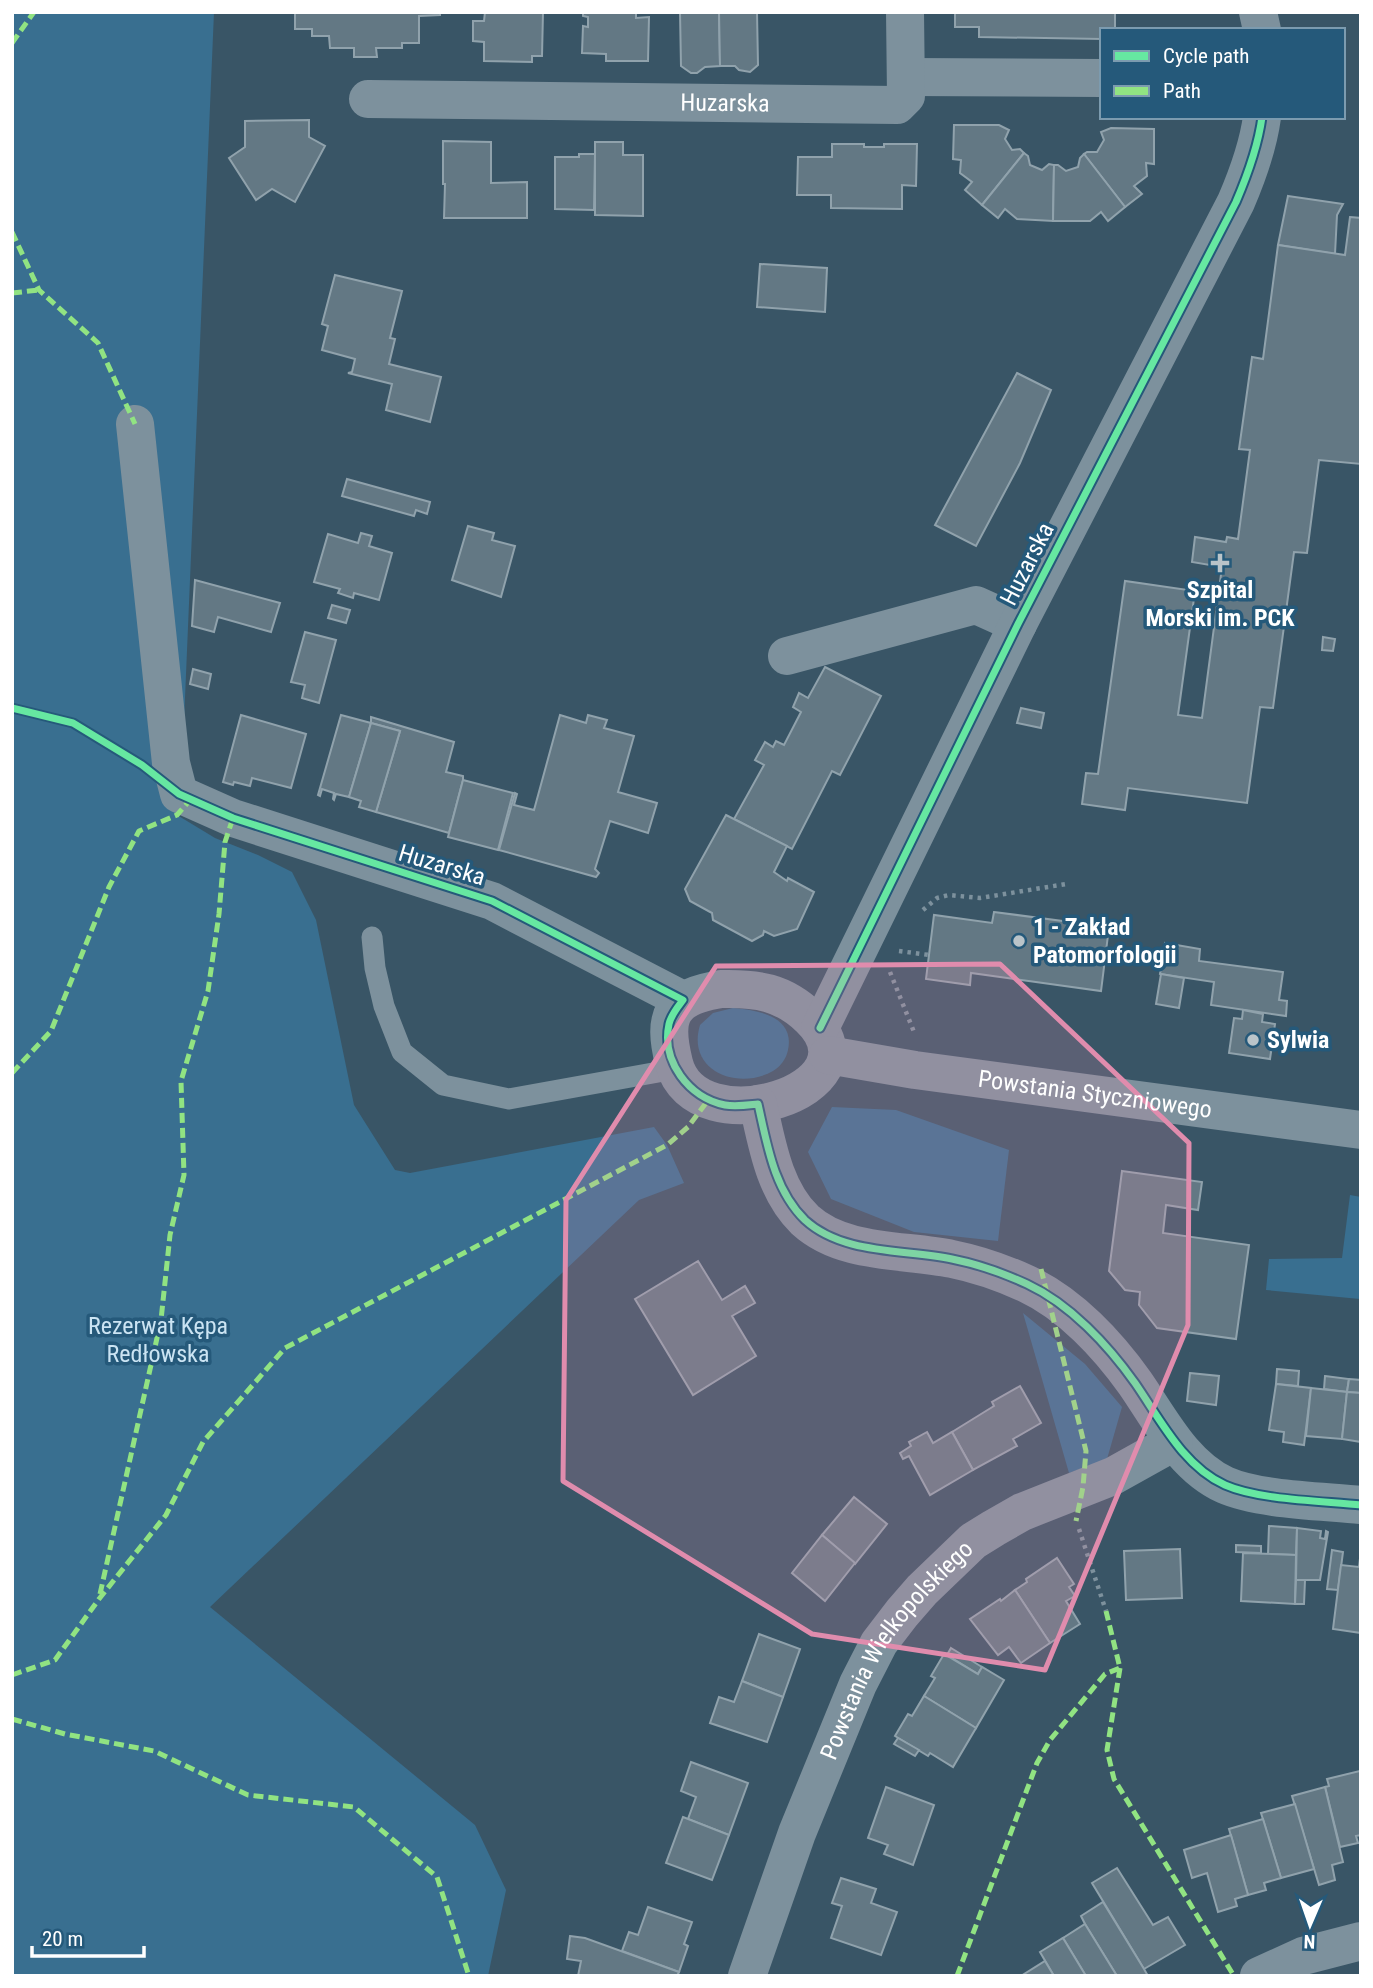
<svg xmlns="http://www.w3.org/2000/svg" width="1373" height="1988" viewBox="0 0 1373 1988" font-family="'Roboto Condensed',sans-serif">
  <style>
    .green { fill: #396f90 }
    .building { fill: #637884; stroke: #90a2ac; stroke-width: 2 }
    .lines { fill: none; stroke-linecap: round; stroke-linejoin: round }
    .path { stroke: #7d919d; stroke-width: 4.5; stroke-dasharray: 3.5 5; stroke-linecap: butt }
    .lane { stroke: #7d919d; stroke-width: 21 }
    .street { stroke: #7d919d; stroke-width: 38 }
    .quiet { stroke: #91e382; stroke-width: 5; stroke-dasharray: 10 5; stroke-linecap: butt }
    .cycleway-casing { stroke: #25597a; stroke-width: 11 }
    .cycleway { stroke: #66e7a1; stroke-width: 7 }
    .marked { fill: #e08cad; fill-opacity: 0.2; stroke: #e08cad; stroke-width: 5; stroke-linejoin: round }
    .poi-dot { fill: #bac4c9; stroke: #25597a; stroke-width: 2.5 }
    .labels { text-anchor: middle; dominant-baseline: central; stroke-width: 7; stroke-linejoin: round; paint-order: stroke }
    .street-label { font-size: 24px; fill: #fff; stroke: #25597a }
    .poi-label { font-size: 24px; font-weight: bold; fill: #fff; stroke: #25597a; text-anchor: start }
    .park-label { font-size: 24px; fill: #cbe4f3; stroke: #25597a }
  </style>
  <rect width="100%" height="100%" fill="#395566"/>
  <g class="green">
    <path d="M12 12H214L182 769 177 815 215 838 258 855 292 872 316 920 354 1105 395 1170 410 1173 654 1127 667 1145 684 1183 639 1200 210 1607 475 1825 506 1890 488 1976H12Z"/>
    <path d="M733 1008C759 1010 795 1017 788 1050 786 1059 781 1066 773 1071 738 1091 686 1071 700 1025L713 1013Z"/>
    <path d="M832 1107 896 1110 1009 1150 998 1241 914 1232 831 1199 808 1152Z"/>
    <path d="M1350 1195 1361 1197 1360 1299 1266 1290 1269 1259 1342 1258Z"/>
    <path d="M1023 1313 1085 1364 1122 1407 1107 1459 1069 1473Z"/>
  </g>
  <g class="building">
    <path d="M295 12H440V15L419 16V43H402V48H376L377 57H354V48H330L329 36H312V29H295Z"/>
    <path d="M485 12H543L542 56H532V62L484 61V42L473 41V21H484Z"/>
    <path d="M583 12H636V18L649 17 648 61H606V54L582 53 583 26 588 27V17L583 16Z"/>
    <path d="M680 12H719L720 66 705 67 697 73H691L681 66Z"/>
    <path d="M719 12H757L758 65 750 72 739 70 735 66H720Z"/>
    <path d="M955 12H1115V30H1102V39L979 37V27H955Z"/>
    <path d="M309 120V137L325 146 295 202 272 189 256 200 229 158 245 147V121Z"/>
    <path d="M954 125H999L1009 130 1005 139 1012 150 1020 149 1024 153 982 205 965 190 972 182 960 173 961 160 953 159Z"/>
    <path d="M1111 128 1154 129V164L1146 163 1147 176 1134 186 1142 194 1125 207 1084 154 1087 152H1097L1104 140 1101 132Z"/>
    <path d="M443 141 491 142V183L527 182V218H444L445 184H443Z"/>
    <path d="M595 142H623V155H643V216L595 215Z"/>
    <path d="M832 144H864V147H884V144H917L916 186 902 185V209L831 208V195H797L798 157H832Z"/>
    <path d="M1024 153 1028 156 1030 165 1042 170 1049 164 1054 165 1053 221 1017 219 1005 209 998 218 982 205Z"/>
    <path d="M579 154H595L594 210 555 209V157H579Z"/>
    <path d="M1084 154 1125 207 1108 221 1101 212 1090 221H1053L1054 165H1058L1066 171 1078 167 1080 158Z"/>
    <path d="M1288 196 1343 204 1337 215 1335 254 1278 245Z"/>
    <path d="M1350 217 1361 218V464L1319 460 1307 553 1294 552 1273 708 1260 707 1247 803 1128 788 1125 810 1082 804 1086 773 1098 774 1125 581 1195 591 1178 715 1202 718 1222 567 1192 562 1195 537 1226 542 1227 537 1238 539 1250 450 1239 449 1252 357 1263 359 1278 245 1345 255Z"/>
    <path d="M760 264 827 268 825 312 757 307Z"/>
    <path d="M335 275 402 291 390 338 395 339 389 364 441 377 430 422 386 410 392 384 348 373 352 372 355 359 322 350 328 326 322 324Z"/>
    <path d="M1017 373 1051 390 1020 463 976 546 935 525Z"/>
    <path d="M347 479 430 502 427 514 416 510 414 516 342 496Z"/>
    <path d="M468 526 494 533 492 540 515 546 501 597 452 580Z"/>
    <path d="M361 533 372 536 369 546 392 553 379 600 354 593 353 598 338 593 340 589 314 582 328 534 358 543Z"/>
    <path d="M195 580 280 603 271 632 218 617 214 632 192 626Z"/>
    <path d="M332 605 350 610 346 623 328 618Z"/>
    <path d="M305 632 336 640 319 703 302 698 305 685 291 682Z"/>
    <path d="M1323 637 1335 639 1333 651 1322 650Z"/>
    <path d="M825 667 881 696 840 775 832 771 792 849 734 819 764 765 755 760 765 742 773 747 776 741 784 745 801 712 793 707 799 693 808 698Z"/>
    <path d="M193 669 211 674 208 689 190 684Z"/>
    <path d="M1021 708 1044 713 1041 728 1017 723Z"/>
    <path d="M241 715 306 734 291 788 252 778 250 786 234 782 233 785 223 782Z"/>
    <path d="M341 715 371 723 349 797 336 794 334 800 333 799 334 793 322 789 320 796 318 795Z"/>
    <path d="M560 715 586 723 588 715 607 720 604 728 634 736 618 792 657 803 648 833 610 821 595 869 599 873 596 877 499 850 515 793 517 794 514 805 534 810Z"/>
    <path d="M371 717 454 742 446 772 463 776V780L449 833 376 812 400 731 371 723Z"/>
    <path d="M371 723 400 731 376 812 359 807 361 801 349 797Z"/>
    <path d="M463 780 513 793 498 850 448 837Z"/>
    <path d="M726 815 787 846 774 872 787 881 788 878 814 892 797 929 774 936 764 931 763 935 752 941 713 920 712 913 690 901 685 889Z"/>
    <path d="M994 912 1109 927 1101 991 971 973 970 985 926 979 934 915 992 923Z"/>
    <path d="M1165 943 1200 949 1199 961 1283 972 1279 1000 1287 1001 1286 1016 1211 1005 1214 982 1160 974Z"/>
    <path d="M1161 974 1184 978 1179 1008 1156 1004Z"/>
    <path d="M1243 1010 1263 1014 1262 1022 1275 1024 1270 1059 1229 1053 1234 1018 1242 1019Z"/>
    <path d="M1122 1171 1202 1182 1198 1210 1166 1205 1163 1233 1249 1245 1236 1339 1157 1328 1139 1305 1140 1292 1125 1290 1109 1271Z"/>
    <path d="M698 1261 722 1300 745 1286 755 1303 732 1316 756 1356 693 1395 635 1299Z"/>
    <path d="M1277 1369 1299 1371 1298 1386 1276 1384Z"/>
    <path d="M1190 1373 1219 1376 1216 1405 1187 1401Z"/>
    <path d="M1325 1376 1349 1379 1347 1392 1324 1389Z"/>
    <path d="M1349 1379 1361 1380V1393L1347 1392Z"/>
    <path d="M1276 1384 1311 1388 1304 1445 1283 1442 1284 1432 1269 1430Z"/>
    <path d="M1020 1386 1041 1423 1013 1439 1017 1446 973 1470 952 1432 994 1406 992 1402Z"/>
    <path d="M1311 1388 1347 1392 1342 1439 1306 1436Z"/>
    <path d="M1347 1392 1361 1393V1442L1342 1439Z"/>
    <path d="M927 1432 933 1443 952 1432 973 1470 930 1495 909 1456 903 1459 900 1453 911 1446 909 1442Z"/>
    <path d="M854 1497 887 1524 855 1564 822 1535Z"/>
    <path d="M1269 1526 1297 1528 1296 1555 1268 1554Z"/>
    <path d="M1297 1528 1321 1531 1320 1538 1325 1539 1326 1531 1328 1532 1320 1580H1296Z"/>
    <path d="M822 1535 855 1563 825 1601 792 1573Z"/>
    <path d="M1236 1545 1261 1546V1553L1236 1552Z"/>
    <path d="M1180 1549 1182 1598 1126 1600 1124 1551Z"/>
    <path d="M1332 1550 1343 1552 1338 1590 1327 1589Z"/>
    <path d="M1243 1553 1296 1555 1295 1604 1241 1601Z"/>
    <path d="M1057 1558 1074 1584 1069 1587 1075 1596 1066 1601 1080 1624 1050 1643 1015 1590 1027 1582 1026 1579Z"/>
    <path d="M1360 1558 1361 1633 1333 1629 1341 1565 1359 1567Z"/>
    <path d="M1296 1580H1305L1304 1604H1295Z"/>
    <path d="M1015 1590 1050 1643 1021 1663 1009 1647 998 1655 970 1619 1000 1599 1001 1601Z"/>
    <path d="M759 1634 800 1649 783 1697 742 1681Z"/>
    <path d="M951 1648 982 1667 978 1674 947 1655Z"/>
    <path d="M944 1654 978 1674 982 1667 1004 1680 976 1728 924 1696 935 1678 931 1676Z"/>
    <path d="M742 1681 783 1697 767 1742 710 1723 719 1697 734 1702Z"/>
    <path d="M924 1696 976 1728 953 1767 930 1753 928 1756 895 1736 908 1714 912 1716Z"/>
    <path d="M898 1738 919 1750 915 1756 894 1744Z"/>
    <path d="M691 1762 748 1783 729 1835 688 1819 696 1797 681 1791Z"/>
    <path d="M1361 1765V1835L1356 1836 1358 1843 1340 1847 1325 1787 1329 1786 1327 1779 1360 1771Z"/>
    <path d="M886 1787 934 1805 913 1865 884 1854 888 1845 868 1838Z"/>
    <path d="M1325 1787 1343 1862 1332 1865 1335 1880 1319 1885 1292 1796Z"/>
    <path d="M1295 1804 1314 1869 1281 1878 1261 1813Z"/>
    <path d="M683 1817 729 1835 712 1880 666 1863Z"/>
    <path d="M1263 1819 1281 1878 1264 1883 1266 1890 1248 1895 1229 1829Z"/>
    <path d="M1231 1835 1248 1895 1235 1899 1237 1906 1218 1912 1207 1873 1192 1878 1184 1850Z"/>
    <path d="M1117 1868 1153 1925 1168 1917 1185 1945 1144 1969 1092 1883Z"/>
    <path d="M841 1878 876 1889 871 1903 897 1912 881 1955 831 1938 842 1906 832 1903Z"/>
    <path d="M1103 1902 1144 1969 1148 1976H1117L1085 1924 1081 1916Z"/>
    <path d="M648 1907 692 1922 684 1944 688 1946 679 1972 622 1951 629 1932 638 1935Z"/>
    <path d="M1085 1924 1117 1976H1086L1063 1938Z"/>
    <path d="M570 1936 585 1938 679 1972 677 1976H578L581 1961 567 1959Z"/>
    <path d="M1063 1938 1086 1976H1054L1040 1952Z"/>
    <path d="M1045 1961 1054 1976H1021Z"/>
  </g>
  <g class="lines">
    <g class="path">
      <path d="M923 910 937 898 949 895 980 898 1066 884"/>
      <path d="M899 951 929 955"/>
      <path d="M890 972 914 1032"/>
      <path d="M1079 1529 1106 1611"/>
    </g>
    <path class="lane" d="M372 937 375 968 384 1006 402 1052 443 1085 509 1099 675 1069"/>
    <g class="street">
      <path d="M1258 12 1262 30"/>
      <path d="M907 77 1102 78"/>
      <path id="s1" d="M368 99 897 105 906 96 905 12"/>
      <path d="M135 424 171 763 179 794 233 818 492 901 683 1000"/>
      <path d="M787 656 976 605 1018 624"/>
      <path d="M721 989C757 988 783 992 810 1018 885 1090 695 1148 674 1063 662 1015 671 997 721 989Z"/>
      <path d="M820 1028 1018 624 1236 202C1248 174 1258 147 1262 117"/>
      <path id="s2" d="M828 1055 915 1070 1361 1130"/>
      <path d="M758 1104C767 1144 774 1190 805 1220 843 1255 905 1249 952 1259 977 1264 1003 1273 1027 1284 1070 1304 1108 1345 1135 1383 1160 1419 1183 1466 1225 1485 1259 1500 1322 1501 1361 1505"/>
      <path id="s3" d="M747 1976 797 1833 858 1684 879 1643 902 1613 922 1590 973 1541 994 1528 1022 1512 1113 1476 1174 1442"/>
      <path d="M1259 1976 1303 1956 1361 1941"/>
    </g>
    <g class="quiet">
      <path d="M12 43 34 12"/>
      <path d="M12 232 39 290 98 343 135 424"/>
      <path d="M12 293 39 290"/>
      <path d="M12 1073 51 1031 109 887 139 831 177 815 191 799"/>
      <path d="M1041 1269 1086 1451 1083 1487 1076 1521"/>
      <path d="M100 1594 161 1320 170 1235 184 1175 181 1081 208 991 219 914 225 842 233 818"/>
      <path d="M1120 1668 1107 1750 1114 1779 1234 1976"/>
      <path d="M12 1675 55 1660 99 1599 166 1515 203 1442 285 1348 667 1145 688 1127 709 1099"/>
      <path d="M12 1719 65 1734 154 1751 248 1795 354 1807 437 1877 469 1976"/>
      <path d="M957 1976 1037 1763 1050 1740 1105 1674 1120 1668 1106 1611"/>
    </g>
    <defs>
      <g id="cycleway">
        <path d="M12 708 73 723 142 765 179 794 233 818 492 901 683 1000C677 1008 671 1015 669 1024 661 1061 689 1098 725 1105 736 1107 748 1105 758 1104 767 1144 774 1190 805 1220 843 1255 905 1249 952 1259 977 1264 1003 1273 1027 1284 1070 1304 1108 1345 1135 1383 1160 1419 1183 1466 1225 1485 1259 1500 1322 1501 1361 1505"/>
        <path d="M820 1028 1018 624 1236 202C1248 174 1258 147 1262 117"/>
      </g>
    </defs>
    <use href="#cycleway" class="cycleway-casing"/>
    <use href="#cycleway" class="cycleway"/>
  </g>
  <path class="marked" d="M1000 964 1189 1143 1188 1325 1045 1670 812 1634 563 1481 566 1200 716 966Z"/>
  <g class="poi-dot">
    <path d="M1216.5 552.5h7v7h7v7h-7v7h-7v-7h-7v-7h7z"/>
    <circle cx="1019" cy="941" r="7"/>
    <circle cx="1253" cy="1040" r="7"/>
  </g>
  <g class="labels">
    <g class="street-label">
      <text stroke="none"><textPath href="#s1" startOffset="357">Huzarska</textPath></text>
      <text transform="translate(1027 564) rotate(-63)">Huzarska</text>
      <text transform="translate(442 865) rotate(17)">Huzarska</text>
      <text stroke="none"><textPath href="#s2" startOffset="270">Powstania Styczniowego</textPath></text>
      <text stroke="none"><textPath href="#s3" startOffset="362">Powstania Wielkopolskiego</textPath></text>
    </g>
    <g class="poi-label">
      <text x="1220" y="590" text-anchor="middle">Szpital<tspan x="1220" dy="28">Morski im. PCK</tspan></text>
      <text x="1033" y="927">1 - Zakład<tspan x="1033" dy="28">Patomorfologii</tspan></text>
      <text x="1267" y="1040">Sylwia</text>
    </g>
    <g class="park-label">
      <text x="158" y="1326">Rezerwat Kępa<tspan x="158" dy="28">Redłowska</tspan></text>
    </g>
  </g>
  <rect width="1373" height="1988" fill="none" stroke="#ffffff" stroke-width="28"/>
  <rect x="1100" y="28" width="245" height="91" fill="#25597a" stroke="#7c9baf" stroke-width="2"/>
  <rect x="1114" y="51" width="35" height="10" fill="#66e7a1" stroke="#7c9baf" stroke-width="2"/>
  <text x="1163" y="63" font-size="21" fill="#ffffff">Cycle path</text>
  <rect x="1114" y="86" width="35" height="10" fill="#91e382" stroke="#7c9baf" stroke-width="2"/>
  <text x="1163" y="98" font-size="21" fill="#ffffff">Path</text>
  <g transform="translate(1310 1925) rotate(182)" stroke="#25597a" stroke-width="5" paint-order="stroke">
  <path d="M0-5L12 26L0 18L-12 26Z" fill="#ffffff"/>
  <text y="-10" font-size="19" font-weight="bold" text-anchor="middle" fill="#ffffff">N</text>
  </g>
  <path d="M32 1946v10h112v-10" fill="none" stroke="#ffffff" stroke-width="3.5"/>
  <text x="42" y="1946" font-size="21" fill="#ffffff" stroke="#25597a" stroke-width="5" paint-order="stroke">20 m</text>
</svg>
